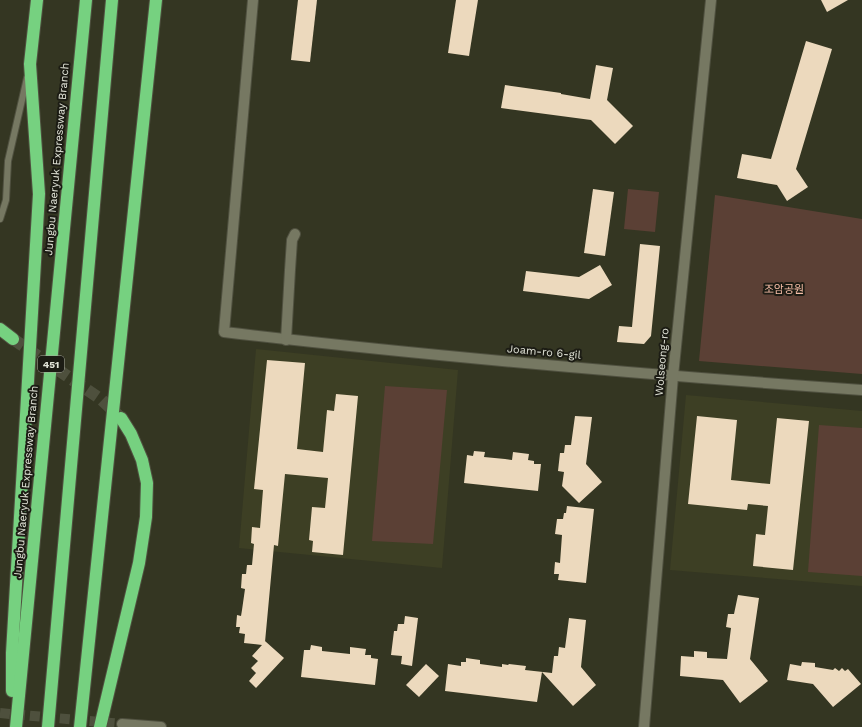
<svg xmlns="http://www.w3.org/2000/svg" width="862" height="727" viewBox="0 0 862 727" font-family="'Work Sans','Noto Sans KR',sans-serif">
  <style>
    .built { fill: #3d3f24 }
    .green { fill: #5b4035 }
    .building { fill: #ecd9bd }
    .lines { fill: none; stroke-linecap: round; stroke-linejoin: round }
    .tertiary-tunnel { stroke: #4e503d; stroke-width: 10; stroke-dasharray: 10 5; stroke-linecap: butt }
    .motorway-tunnel { stroke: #4e503d; stroke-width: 12; stroke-dasharray: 12 6; stroke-linecap: butt }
    .service-casing { stroke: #505140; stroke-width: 8 }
    .minor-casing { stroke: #505140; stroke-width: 12 }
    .tertiary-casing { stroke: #505140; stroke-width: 12 }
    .motorway-casing { stroke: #505140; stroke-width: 14 }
    .service { stroke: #767862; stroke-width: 6 }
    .minor { stroke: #767862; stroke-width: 10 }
    .tertiary { stroke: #767862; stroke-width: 10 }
    .motorway { stroke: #76d180; stroke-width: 12 }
    .labels { text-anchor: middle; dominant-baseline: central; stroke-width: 4; stroke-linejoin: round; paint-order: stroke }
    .shield { fill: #1c1c14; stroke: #a7a99e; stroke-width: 1 }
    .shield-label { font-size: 10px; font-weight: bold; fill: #e3e5d9 }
    .street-label { font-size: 11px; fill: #e3e5d9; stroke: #1c1c14 }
    .park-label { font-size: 11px; fill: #f8bfa8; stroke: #1c1c14 }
  </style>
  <rect width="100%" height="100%" fill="#343622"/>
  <g class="built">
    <path d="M256 349 458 370 442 568 239 548Z"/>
    <path d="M686 395 862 411V586L670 570Z"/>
  </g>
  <g class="green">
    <path d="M628 189 659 192 655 232 624 229Z"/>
    <path d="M715 195 862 219V374L699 361Z"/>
    <path d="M385 386 447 390 433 544 372 541Z"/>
    <path d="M819 425 862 428V576L808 572Z"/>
  </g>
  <g class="building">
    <path d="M298 0H317L310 62 291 60Z"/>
    <path d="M456 0H478L469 56 448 53Z"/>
    <path d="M821 0H848L827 12Z"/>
    <path d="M806 41 832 49 796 169 808 187 787 201 777 185 737 178 742 154 771 159Z"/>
    <path d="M596 65 613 68 607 100 633 126 615 144 591 120 501 108 505 85 561 93V94L590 99Z"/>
    <path d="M593 189 614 192 605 256 584 253Z"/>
    <path d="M640 244 660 246 651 336 644 344 617 342 619 326 632 327Z"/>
    <path d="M600 265 612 285 589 299 523 291 526 271 579 277Z"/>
    <path d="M267 360 305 363 297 449 323 452 327 410 334 411 336 394 358 396 343 555 312 552 313 541 309 540 312 507 325 508 328 478 285 474 278 546 274 545 265 642V641L284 658 256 688 249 681 256 673 251 668 258 661 252 656 262 645 244 643 245 634 239 633 240 627H236L237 615 241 616 242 610 245 589 241 588 242 574H246L247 565H252L254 544 251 543 252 527 260 528 263 490 254 489Z"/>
    <path d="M575 416 592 417 586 464 602 482 579 503 562 486 564 472 558 471 560 453H564L565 445H571Z"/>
    <path d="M697 416 737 420 731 480 770 484 777 418 809 421 793 570 753 566 756 534 765 535 768 506 748 504 747 510 688 504Z"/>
    <path d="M474 451 485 452 484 457 505 459 512 460 513 452 529 454 528 460 534 461V464H541L538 491 464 483 467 455 473 456Z"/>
    <path d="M567 506 594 509 586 583 558 580 559 574H554L555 562 560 563 562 535 555 534 557 519H563L564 513H566Z"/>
    <path d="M738 595 759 598 750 659 768 681 740 703 723 680 680 676 681 656 694 657V651L707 652V658L727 659 731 628 726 627 728 614H734Z"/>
    <path d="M405 616 418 618 412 666 401 664 402 656 391 655 394 631H397L398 624H404Z"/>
    <path d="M569 618 586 620 581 667 596 685 573 706 542 672 537 702 445 691 448 664 461 666V662H466V658L480 660V664L502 667V664L508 665 509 664 526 666 525 670 552 673 554 656H558L559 647 565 648Z"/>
    <path d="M311 645 322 647V651L350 654V647L366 649 365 655H371V658L378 659 375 685 301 677 304 650H310Z"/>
    <path d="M802 662 815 663V667L833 670 835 668 839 671 842 668 845 671 848 669 861 684 833 707 813 684 787 680 790 664 801 666Z"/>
    <path d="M426 664 439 676 419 697 406 685Z"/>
  </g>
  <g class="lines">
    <path class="tertiary-tunnel" d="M0 713 122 724"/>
    <path class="motorway-tunnel" d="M13 339 102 400 119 416"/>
    <defs>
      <path id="service" d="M0 219 6 200 8 161 27 78"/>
      <g id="minor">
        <path d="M253 0 224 332C436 357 649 375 862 390"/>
        <path d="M286 340 290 270 292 240 295 234"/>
      </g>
      <g id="tertiary">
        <path d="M122 724 161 727"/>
        <path d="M644 727 673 376 711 0"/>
      </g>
      <g id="motorway">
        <path d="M0 329 13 339"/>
        <path d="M12 691V653L39 194 30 64 37 0"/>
        <path d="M16 727 86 0"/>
        <path d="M48 727 112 0"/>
        <path d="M80 727 156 0"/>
        <path d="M100 727 139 563 146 517 147 483 142 460 131 434 121 418"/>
      </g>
    </defs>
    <use href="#service" class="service-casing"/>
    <use href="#minor" class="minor-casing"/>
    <use href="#tertiary" class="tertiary-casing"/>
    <use href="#motorway" class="motorway-casing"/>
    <use href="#service" class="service"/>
    <use href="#minor" class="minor"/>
    <use href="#tertiary" class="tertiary"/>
    <use href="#motorway" class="motorway"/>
  </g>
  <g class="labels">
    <rect class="shield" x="38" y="356" width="26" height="16" rx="3"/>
    <g class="shield-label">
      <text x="51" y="364">451</text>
    </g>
    <g class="street-label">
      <text transform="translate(57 159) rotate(-85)">Jungbu Naeryuk Expressway Branch</text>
      <text transform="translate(544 352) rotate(5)">Joam-ro 6-gil</text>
      <text transform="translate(662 362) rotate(-85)">Wolseong-ro</text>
      <text transform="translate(26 482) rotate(-85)">Jungbu Naeryuk Expressway Branch</text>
    </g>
    <g class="park-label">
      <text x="784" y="289">조암공원</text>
    </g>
  </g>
</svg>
